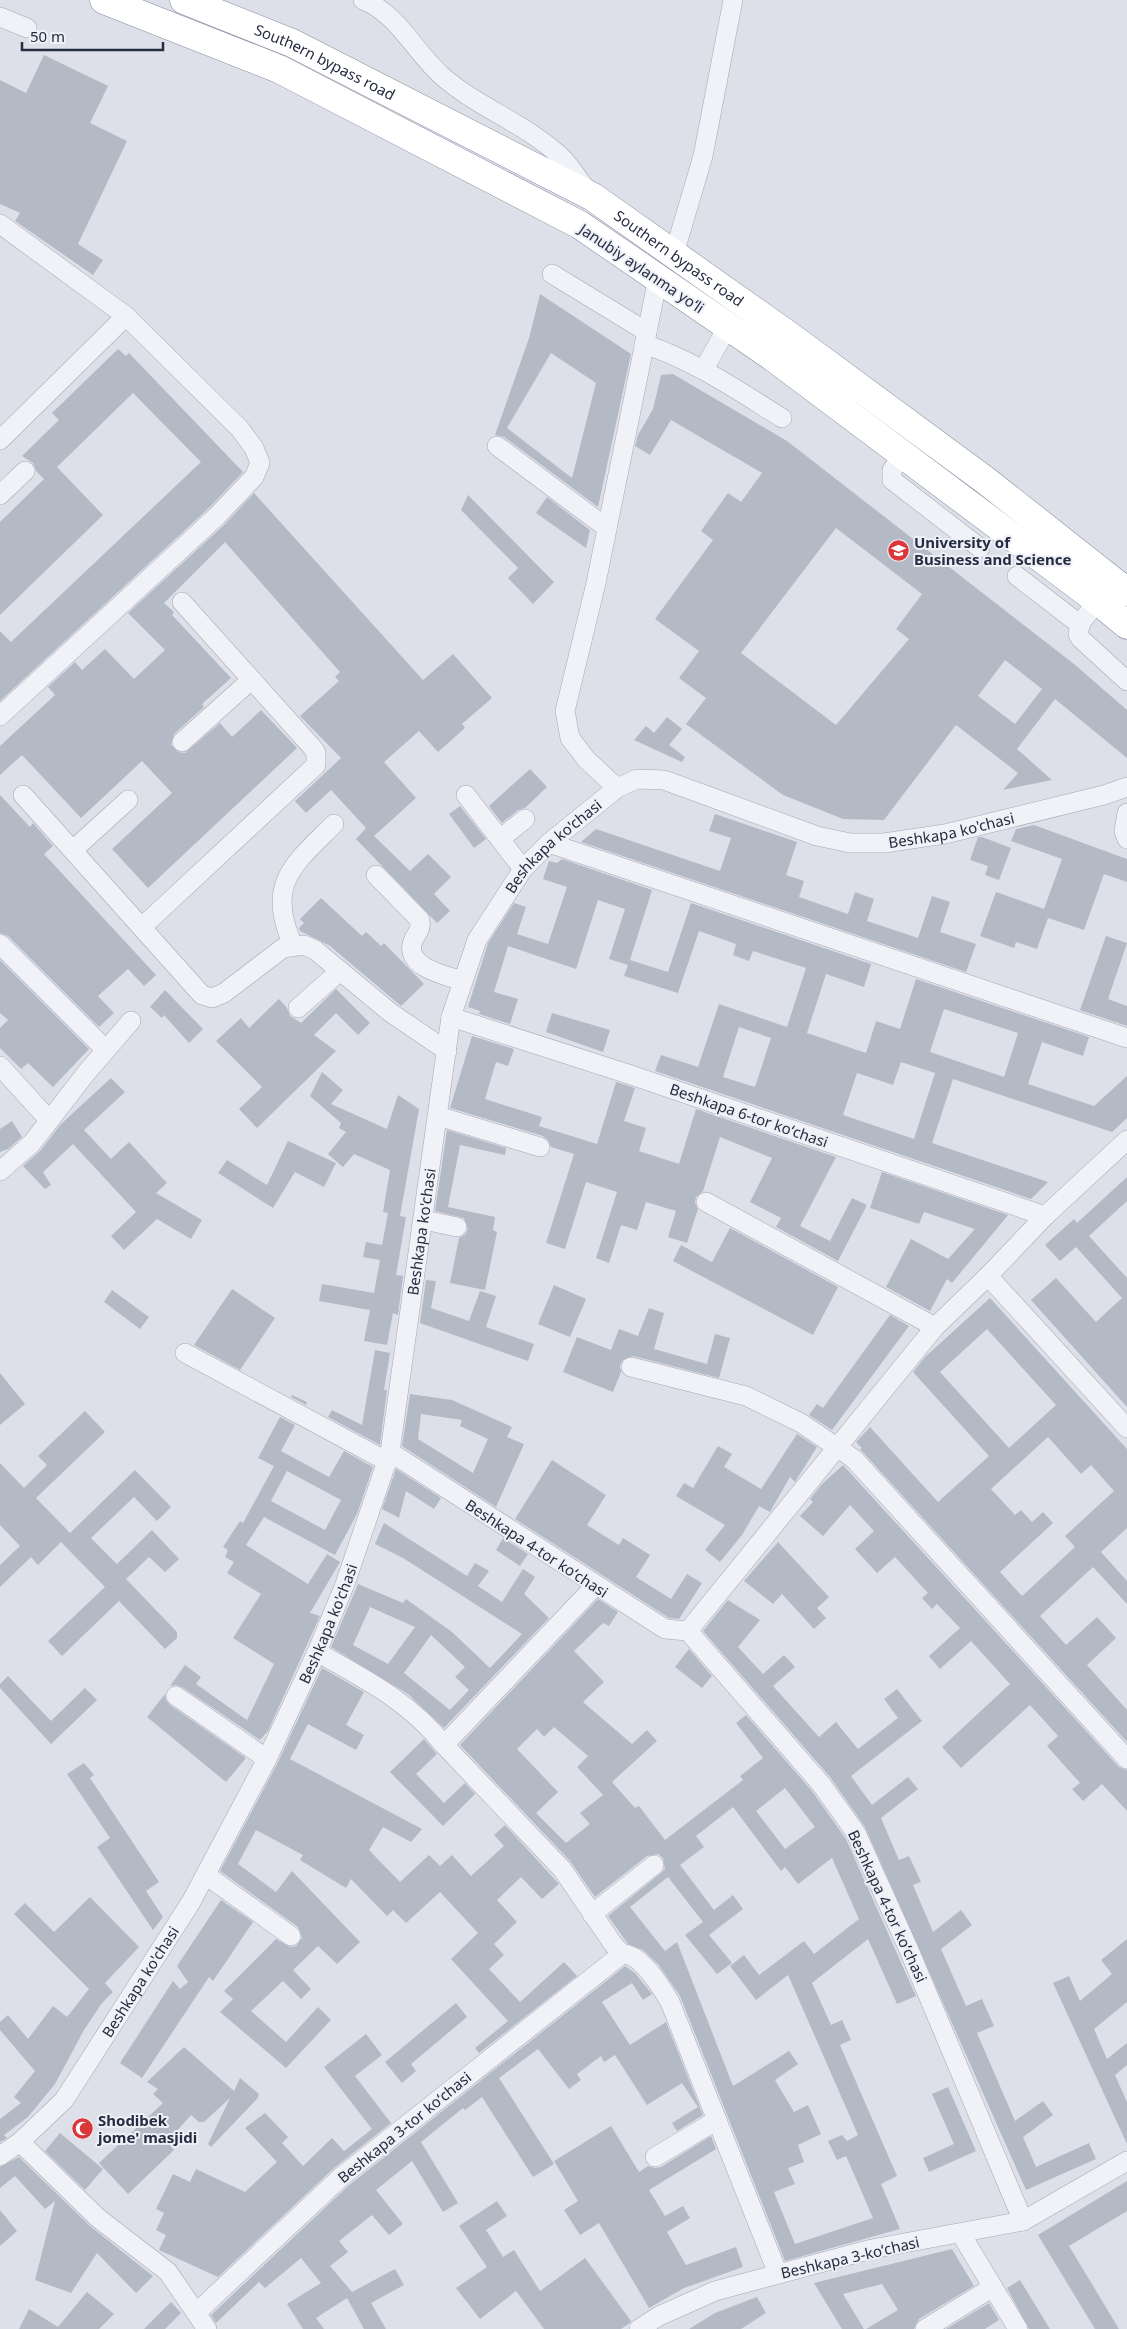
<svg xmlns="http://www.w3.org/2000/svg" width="1127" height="2329" viewBox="0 0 1127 2329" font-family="'Noto Sans',sans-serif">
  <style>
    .building { fill: #b4b9c6; fill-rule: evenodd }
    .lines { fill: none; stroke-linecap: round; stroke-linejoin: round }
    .minor-casing { stroke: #a3a6b3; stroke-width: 20 }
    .highway-casing { stroke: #848ba0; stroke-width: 29 }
    .minor { stroke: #f1f2f7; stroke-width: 19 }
    .highway { stroke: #fff; stroke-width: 28 }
    .labels { text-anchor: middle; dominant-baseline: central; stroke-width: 4; stroke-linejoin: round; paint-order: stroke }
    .street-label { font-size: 15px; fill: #262c41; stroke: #edf0f6 }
    .poi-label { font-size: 15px; font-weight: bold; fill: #262c41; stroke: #edf0f6; text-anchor: start }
  </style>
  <rect width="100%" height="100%" fill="#dee0e9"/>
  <g class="building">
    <path d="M44 55 108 86 90 123 127 141 78 244 103 260 93 275 15 221 20 213 0 204V80L26 93Z"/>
    <path d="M540 294 631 354 598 507 504 437 495 435 529 338ZM551 353 596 383 572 478 507 428Z"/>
    <path d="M118 349 126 356 129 353 243 472 209 508 0 701V631L11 642 201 462 133 393 57 467 103 515 0 615V522L44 479 36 471 33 463 22 456 59 420 52 413Z"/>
    <path d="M673 374 787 441 1074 664 1127 710V758L1055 699 1017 749 1052 780 1003 790 1018 773 956 725 884 820 843 819 783 795 686 724 706 698 679 678 699 651 655 619 713 540 701 531 728 493 741 502 762 473 671 420 650 455 635 446 638 435 653 409 661 375ZM836 528 922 594 896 629 909 639 836 725 741 653ZM1005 660 1042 689 1015 724 978 696Z"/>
    <path d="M254 493 423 680 453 654 492 698 462 724 465 728 438 752 419 731 384 762 416 798 374 836 410 871 428 854 451 877 434 894 450 911 437 923 356 839 366 828 331 790 306 813 295 801 341 758 300 716 339 681 335 677 340 672 225 542 164 603 174 612 172 615 231 678 202 704 204 707 174 734 171 745 178 752 185 753 220 723 232 737 261 710 297 748 148 888 112 849 172 793 142 761 81 818 22 755 0 775V746L55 695 48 687 75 662 82 670 105 649 134 679 165 650 128 613 225 524Z"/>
    <path d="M468 495 554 582 533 604 508 578 518 568 461 510Z"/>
    <path d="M547 497 590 530 586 548 536 513Z"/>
    <path d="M667 717 682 729 669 745 685 757 682 762 634 740 646 726 654 733Z"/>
    <path d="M530 769 547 787 525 808 518 810 502 823 489 806Z"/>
    <path d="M0 795 30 827 33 823 53 846 44 854 156 975 144 986 128 969 98 996 114 1013 99 1027 8 936 0 933Z"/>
    <path d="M460 806 486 839 474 848 449 814Z"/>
    <path d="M715 814 797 842 786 875 804 881 799 897 848 914 855 892 874 899 867 921 918 938 932 896 950 902 940 932 976 944 966 972 581 842 596 829 720 871 731 838 709 831Z"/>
    <path d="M1034 825 1127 859V882L1104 874 1084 930 1048 918 1037 949 1016 942 1014 948 980 936 996 892 1044 909 1062 859 1011 841 1016 829Z"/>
    <path d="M978 837H982L1011 848 999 880 985 875 988 866 970 860Z"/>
    <path d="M562 859 652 890 630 960 668 972 691 903 871 964 864 987 826 974 807 1033 866 1053 876 1021 900 1029 916 979 1089 1037 1083 1056 1042 1042 1028 1084 1094 1106 1127 1076V1118L1112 1132 953 1079 932 1143 1048 1182 1031 1199 655 1071 661 1055 698 1067 719 1004 787 1027 806 968 753 951 749 961 733 955 736 944 699 931 678 993 624 976 628 965 609 959 625 909 598 900 576 969 508 946 494 992 518 999 510 1024 479 1014 480 1011 468 1007 488 943 514 903 526 907 517 934 548 944 567 887 543 879 549 861 557 863ZM944 1009 1018 1033 1004 1077 930 1052ZM739 1027 771 1038 755 1087 723 1077ZM901 1062 935 1073 914 1139 843 1115 857 1073 893 1085Z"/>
    <path d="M321 898 362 936 366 932 381 946 384 943 424 984 401 1006 330 946 300 931 299 928 304 923 300 919Z"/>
    <path d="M1106 936 1127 943 1108 999 1127 1006V1026L1080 1010Z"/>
    <path d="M0 960 89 1049 53 1087 28 1063 21 1069 0 1048V1028L8 1020 0 1013Z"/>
    <path d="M336 989 370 1023 358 1035 336 1013 314 1035 336 1051 257 1128 239 1109 262 1087 216 1041 241 1018 249 1028 279 999 287 1008 290 1016 301 1023Z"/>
    <path d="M165 990 203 1029 189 1043 164 1015 162 1018 150 1007Z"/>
    <path d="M552 1013 610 1030 603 1052 546 1032Z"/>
    <path d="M472 1036 514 1049 508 1066 496 1062 485 1099 542 1117 539 1126 597 1144 616 1082 635 1088 624 1121 646 1128 639 1151 679 1164 696 1109 836 1157 800 1226 830 1241 852 1198 867 1205 838 1261 776 1227 781 1218 750 1202 772 1158 720 1137 703 1191 696 1197 695 1203 698 1209 687 1243 668 1237 676 1211 646 1202 637 1230 621 1225 609 1263 596 1258 617 1192 586 1182 565 1249 546 1243 574 1154 551 1147 548 1140 543 1136 450 1108Z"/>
    <path d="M322 1072 343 1090 331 1104 387 1129 398 1095 419 1109 400 1216 406 1217 396 1275 403 1276 398 1315 393 1313 387 1345 364 1341 370 1310 319 1301 322 1284 374 1293 380 1260 363 1257 366 1242 382 1245 388 1213 383 1212 390 1170 354 1154 343 1167 328 1154 346 1132 339 1128 341 1123 310 1096Z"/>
    <path d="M111 1078 125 1092 84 1130 111 1159 129 1142 167 1183 156 1193 202 1220 191 1239 157 1219 124 1250 111 1236 136 1212 73 1144 43 1172 51 1185 45 1189 23 1166 41 1150 60 1125Z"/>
    <path d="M12 1121 22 1137 8 1149 0 1152V1129Z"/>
    <path d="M447 1130 506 1148 505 1155 460 1145 448 1207 495 1217 493 1230 497 1232 485 1290 450 1283 459 1238 465 1235 468 1229 464 1218 435 1211Z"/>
    <path d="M288 1141 336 1163 324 1187 295 1172 273 1208 218 1173 227 1160 267 1185Z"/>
    <path d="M882 1172 1008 1215 952 1283 947 1279 930 1311 886 1287 911 1239 948 1259 975 1229 924 1212 919 1224 870 1208Z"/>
    <path d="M1127 1177V1201L1089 1236 1127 1278V1407L1031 1300 1056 1278 1096 1322 1122 1298 1076 1247 1060 1261 1045 1245 1074 1219 1077 1223Z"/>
    <path d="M730 1228 838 1287 813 1335 673 1261 681 1245 712 1262Z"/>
    <path d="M426 1280 436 1281 431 1308 469 1321 480 1291 496 1296 486 1327 534 1344 528 1361 420 1323Z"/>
    <path d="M554 1285 586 1299 570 1337 538 1324Z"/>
    <path d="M232 1289 275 1318 240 1370 194 1345Z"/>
    <path d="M112 1290 149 1317 140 1329 104 1302Z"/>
    <path d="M990 1298 1127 1449V1528L1101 1552 1127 1581V1604L1093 1567 1040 1616 1066 1645 1097 1617 1116 1638 1087 1665 1127 1710V1742L860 1449 862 1448 856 1442 870 1427 938 1502 989 1456 913 1372 925 1357ZM987 1329 1056 1405 1009 1448 940 1372ZM1048 1437 1081 1474 1091 1465 1114 1491 1065 1536 1075 1547 1022 1596 1000 1572 1053 1523 1043 1512 1032 1522 1021 1510 1015 1515 991 1489Z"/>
    <path d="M649 1308 664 1313 654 1349 707 1364 715 1334 730 1338 719 1378 633 1356 623 1360 620 1365 621 1372 613 1392 563 1372 577 1337 611 1350 619 1329 638 1336Z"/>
    <path d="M890 1315 909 1326 832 1430 809 1415 817 1404 823 1408Z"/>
    <path d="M375 1350 390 1353 384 1390H387L380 1445 328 1417 332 1410 362 1425Z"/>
    <path d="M0 1373 25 1404 0 1425Z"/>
    <path d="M410 1394 452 1400 512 1427 507 1437 524 1444 496 1507 402 1446ZM421 1414 462 1420 460 1426 488 1439 473 1473 418 1439Z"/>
    <path d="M292 1395 307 1402 306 1405 291 1397Z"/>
    <path d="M85 1411 105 1432 36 1498 70 1533 135 1470 171 1507 157 1521 134 1497 91 1538 117 1564 152 1530 179 1559 165 1572 149 1557 126 1579 177 1632V1638L165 1649 119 1601 62 1656 48 1641 105 1587 61 1542 38 1565 31 1557 0 1587V1565L20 1546 0 1525V1463L24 1488 47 1465 38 1456Z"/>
    <path d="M280 1417 295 1425 281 1451 329 1477 344 1451 373 1467 357 1514 335 1555 264 1517 246 1545 308 1584 327 1554 340 1562 310 1613 320 1616 268 1731 260 1740 182 1687 176 1685 170 1686 185 1665 201 1677 196 1684 247 1720 274 1664 233 1638 261 1594 227 1573 234 1562 225 1557 228 1550 223 1547 240 1521 243 1523 274 1466 258 1458ZM287 1471 341 1500 325 1530 271 1501Z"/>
    <path d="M797 1434 817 1447 795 1482 790 1477 770 1512 759 1506 742 1535 720 1562 705 1550 725 1525 676 1496 684 1483 693 1488 718 1446 732 1454 724 1467 761 1489Z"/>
    <path d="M552 1460 606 1495 587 1525 619 1545 623 1538 650 1555 636 1577 671 1599 687 1574 702 1583 679 1619 669 1618 515 1519Z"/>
    <path d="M843 1465 1119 1767 1127 1770V1811L1102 1784 1083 1801 1072 1789 1080 1783 1047 1746 1058 1736 1030 1705 961 1768 942 1747 1010 1684 971 1641 940 1669 929 1656 960 1628 937 1604 932 1609 922 1598 928 1593 895 1557 877 1573 855 1549 874 1531 850 1505 823 1536 800 1516 813 1502 810 1499 822 1484Z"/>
    <path d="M396 1469 441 1498 434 1509 406 1491 399 1518 382 1509Z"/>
    <path d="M384 1523 467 1576 475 1563 489 1571 478 1586 502 1602 523 1569 535 1577 524 1594 549 1618 444 1728 408 1694 331 1647 358 1584 403 1603 406 1599 452 1632 490 1668 522 1634 403 1558 375 1544ZM370 1607 415 1627 388 1664 353 1645ZM431 1635 465 1667 455 1677 469 1690 450 1710 404 1673Z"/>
    <path d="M503 1538 528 1554 520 1566 496 1550Z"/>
    <path d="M778 1542 829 1597 817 1608 826 1618 814 1629 782 1594 773 1604 744 1581Z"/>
    <path d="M598 1599 618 1612 609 1626 603 1623 574 1651 604 1682 583 1702 632 1744 647 1730 657 1741 612 1782 635 1808 639 1806 665 1840 743 1780 740 1776 763 1758 736 1723 746 1715 812 1791 846 1839 916 1996 897 2004 868 1939 812 1983 831 2025 842 2020 851 2040 840 2045 897 2176 881 2184 900 2229 785 2261 680 1996 658 1964 643 1950 628 1944 608 1916 661 1873 665 1869 663 1858 658 1854 647 1856 595 1897 570 1861 460 1745ZM554 1727 588 1756 577 1767 603 1795 580 1813 590 1824 566 1843 536 1813 558 1792 517 1749 537 1729 544 1737ZM785 1788 815 1827 785 1849 756 1811ZM733 1807 781 1871 785 1867 798 1884 832 1858 859 1919 814 1954 804 1941 759 1975 744 1955 730 1966 756 2000 788 1975 858 2135 847 2141 842 2135 828 2141 837 2160 846 2156 873 2218 795 2244 774 2192 795 2184 788 2168 804 2162 798 2145 821 2134 808 2105 794 2112 775 2080 798 2064 789 2051 733 2086 677 1942 665 1951 630 1907 668 1877 703 1922 685 1935 717 1974 732 1963 709 1935 743 1909 733 1895 714 1910 680 1865 704 1847 696 1836Z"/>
    <path d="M728 1600 760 1620 738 1647 763 1674 784 1655 795 1667 773 1686 819 1737 836 1722 858 1749 898 1718 884 1699 897 1689 922 1721 851 1776 872 1805 908 1777 918 1789 881 1818 899 1860 909 1856 921 1882 913 1885 933 1932 961 1910 972 1925 941 1949 966 2006 982 1999 994 2026 977 2033 1015 2121 1043 2101 1053 2115 1023 2137 1036 2167 1089 2143 1096 2159 1026 2190 865 1827 830 1777 703 1631Z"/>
    <path d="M689 1649 712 1676 702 1688 675 1667Z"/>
    <path d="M322 1668 364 1692 346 1725 364 1735 356 1750 308 1724 290 1759 422 1829 411 1842 383 1827 369 1850 400 1882 429 1855 440 1866 452 1855 471 1876 504 1846 494 1835 505 1825 559 1884 542 1899 521 1877 497 1900 517 1922 494 1944 504 1955 489 1969 520 2002 564 1962 577 1976 479 2053 475 2048 508 2021 451 1959 478 1933 440 1892 406 1923 393 1910 387 1916 351 1879 346 1888 300 1860 303 1855 256 1830 238 1864 276 1892 292 1871 360 1942 337 1964 318 1946 293 1970 311 1989 301 1999 283 1981 251 2011 286 2042 318 2007 331 2020 286 2068 220 2012 233 1999 224 1991 276 1939 290 1947 296 1946 302 1938 298 1927 220 1871 277 1764Z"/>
    <path d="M8 1676 51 1721 85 1688 97 1700 51 1744 0 1688V1684Z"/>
    <path d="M165 1694 166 1700 170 1705 246 1758 226 1782 147 1717Z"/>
    <path d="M424 1739 437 1754 416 1774 444 1803 465 1783 475 1794 443 1826 390 1772Z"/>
    <path d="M84 1763 94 1775 90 1778 159 1882 146 1891 163 1917 153 1930 97 1847 110 1838 67 1774Z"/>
    <path d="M90 1897 139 1947 105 1983 113 1992 102 2003 84 2030 55 2084 28 2117 4 2135 7 2138 0 2142V2119L21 2103 14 2097 35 2071 0 2030V2022L8 2015 28 2039 53 2006 67 2017 89 1989 14 1914 25 1903 54 1932Z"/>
    <path d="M221 1900 253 1922 213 1981 209 1977 142 2078 120 2063 173 1981 180 1989 188 1982 177 1966Z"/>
    <path d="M1127 1939V2002L1094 2029 1107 2059 1127 2043V2065L1115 2075 1127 2102V2144L1053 1983 1069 1976 1080 2001 1112 1974 1101 1960Z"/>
    <path d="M625 1966 635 1973 652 1994 643 2000 632 1983 602 2002 630 2045 666 2022 703 2115 677 2131 672 2123 698 2107 682 2083 647 2105 615 2055 604 2062 601 2056 577 2074 581 2080 569 2089 538 2049 499 2078 554 2164 533 2177 482 2097 465 2110 463 2108 421 2142 458 2203 443 2212 412 2161 376 2190 403 2224 389 2235 372 2215 339 2241 348 2252 330 2266 352 2292 395 2269 404 2285 371 2303 386 2329H364L347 2298 316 2318 324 2329H303L287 2304 321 2283 301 2258 265 2288 259 2282 216 2323 211 2315 348 2186Z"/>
    <path d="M456 2003 467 2017 411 2064 416 2071 402 2083 385 2062Z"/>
    <path d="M366 2034 382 2055 355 2076 391 2123 333 2169 218 2277 159 2250 166 2235 156 2230 164 2213 156 2209 173 2174 190 2182 196 2169 245 2192 277 2162 245 2128 265 2113 288 2137 282 2143 303 2166 332 2138 344 2151 372 2129 324 2067Z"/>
    <path d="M184 2047 234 2091 240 2078 259 2094 257 2099 211 2147 208 2144 230 2098 204 2122H199L191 2115 167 2142 174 2150 128 2194 99 2163 163 2103 153 2094 158 2089 147 2082Z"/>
    <path d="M948 2087 976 2151 929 2172 923 2158 954 2144 932 2094Z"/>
    <path d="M611 2126 639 2172 648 2166 655 2168 661 2167 711 2136 716 2149 649 2190 665 2216 683 2206 690 2218 667 2232 686 2265 736 2247 743 2267 684 2288 649 2308 599 2223 580 2235 564 2210 578 2201 554 2161Z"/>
    <path d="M60 2133 103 2169 85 2190 45 2151Z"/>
    <path d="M19 2157 90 2226 153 2276 136 2293 97 2253 71 2293 35 2280 55 2201 45 2209 15 2176 0 2188V2167Z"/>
    <path d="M1127 2181V2211L1069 2246 1119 2329H1095L1038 2235Z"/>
    <path d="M497 2201 507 2216 486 2230 503 2257 514 2250 540 2291 585 2258 631 2321 630 2323 621 2329H544L516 2291 480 2319 456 2288 487 2267 459 2226Z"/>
    <path d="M0 2210 17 2231 0 2246Z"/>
    <path d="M952 2249 974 2286 919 2319 914 2329H866L898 2310 882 2284 843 2294 864 2329H842L814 2283Z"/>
    <path d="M1020 2280 1050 2329H1029L1007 2288Z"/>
    <path d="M87 2292 114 2314 99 2329H19L29 2309 58 2327Z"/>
    <path d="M757 2297 766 2313 741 2329H689L715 2313Z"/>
    <path d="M171 2302 181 2313 165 2329H144Z"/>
    <path d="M989 2303 999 2320 985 2329H946Z"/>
  </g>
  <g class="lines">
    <defs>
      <g id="minor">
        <path d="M363 0C398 14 415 52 442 76 477 107 524 123 559 155 570 165 578 179 587 190"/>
        <path d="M0 17 27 28"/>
        <path d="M0 224 126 316 240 429 254 448 260 463 254 477 217 516 0 716"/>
        <path d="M674 254 703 156 733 0"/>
        <path d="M552 274 647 332"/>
        <path d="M644 344C695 361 737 390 782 418"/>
        <path d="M704 369 728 326"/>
        <path d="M0 440 126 316"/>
        <path d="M497 446 607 528"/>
        <path d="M903 455 892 470V480L980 548"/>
        <path d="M0 495 25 471"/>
        <path d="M1017 576 1074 620 1081 622 1098 601"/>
        <path d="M1081 622 1078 634 1081 639 1127 681"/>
        <path d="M182 742 251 680"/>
        <path d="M617 788 586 759 570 738 565 711 596 583 658 278"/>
        <path d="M23 795 202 995 212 998 224 993 283 948 304 945 315 950 391 1013 447 1051"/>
        <path d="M466 795 523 869"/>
        <path d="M1127 813 1124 831 1127 839"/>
        <path d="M500 839 525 819"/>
        <path d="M549 843 1127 1038"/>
        <path d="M73 850 128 800"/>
        <path d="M376 875 420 920C422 930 416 933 413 941 403 967 447 976 463 981"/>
        <path d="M142 927 316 765V753L312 747 182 602"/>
        <path d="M0 944 106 1050"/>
        <path d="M293 945C265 884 294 864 334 824"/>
        <path d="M298 1008 340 971"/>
        <path d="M451 1017 628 1074 1045 1216"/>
        <path d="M0 1066 49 1120"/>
        <path d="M438 1116 540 1147"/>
        <path d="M0 1171 32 1143 87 1072 131 1021"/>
        <path d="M706 1202 935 1327"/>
        <path d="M424 1220 457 1227"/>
        <path d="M988 1276 1127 1428"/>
        <path d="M185 1353 388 1462"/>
        <path d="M631 1367 746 1396 801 1423 854 1459 1127 1759"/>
        <path d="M390 1452 665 1629 688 1631 821 1784 856 1833 909 1950 1023 2221"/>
        <path d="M688 1631 935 1327 988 1276 1045 1216 1127 1140"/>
        <path d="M317 1652C365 1679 409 1701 444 1745L562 1869 613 1944 622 1954C641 1953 661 1987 670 2002L778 2274"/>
        <path d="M176 1696 267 1759"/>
        <path d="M444 1745 595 1586"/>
        <path d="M206 1875 291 1936"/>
        <path d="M592 1914 654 1865"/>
        <path d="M20 2142 98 2218 168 2272 207 2329"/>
        <path id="s1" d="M0 2156 20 2142 64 2100 191 1902 267 1759 317 1652 345 1584 390 1452 451 1017 477 940 523 869 549 843 617 788 637 779 664 780 817 836 850 843H884L945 834 1104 795 1127 787"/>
        <path d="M655 2157 717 2120"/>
        <path d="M961 2234 1018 2329"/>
        <path d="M196 2313 341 2177 622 1954"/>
        <path d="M639 2329 659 2316 715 2291 872 2249 1023 2221 1127 2161"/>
        <path d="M925 2329 993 2287"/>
      </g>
      <g id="highway">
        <path d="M104 0 279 69 580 225 774 358 1098 601 1127 625"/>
        <path id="s2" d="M184 0 292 43 593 197 791 337 985 480 1127 592"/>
      </g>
    </defs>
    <use href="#minor" class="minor-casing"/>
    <use href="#highway" class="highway-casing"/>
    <use href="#minor" class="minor"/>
    <use href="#highway" class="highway"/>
  </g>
  <defs>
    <symbol id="university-disc" viewBox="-11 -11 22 22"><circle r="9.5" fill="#d9373a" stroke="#edf0f6"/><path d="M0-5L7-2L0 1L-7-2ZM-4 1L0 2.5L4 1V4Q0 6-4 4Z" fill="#fff"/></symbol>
    <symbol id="mosque-disc" viewBox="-11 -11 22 22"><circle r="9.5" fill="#d9373a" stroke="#edf0f6"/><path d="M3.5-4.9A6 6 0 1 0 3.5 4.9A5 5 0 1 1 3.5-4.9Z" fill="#fff"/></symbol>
  </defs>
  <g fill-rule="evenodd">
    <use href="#university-disc" x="886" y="538" width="25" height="25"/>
    <use href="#mosque-disc" x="70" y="2116" width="25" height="25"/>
  </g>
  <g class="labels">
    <g class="street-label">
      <text stroke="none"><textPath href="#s2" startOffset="154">Southern bypass road</textPath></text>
      <text stroke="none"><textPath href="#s2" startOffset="560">Southern bypass road</textPath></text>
      <text transform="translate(642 268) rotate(34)">Janubiy aylanma yoʻli</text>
      <text stroke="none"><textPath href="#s1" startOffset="1891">Beshkapa ko'chasi</textPath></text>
      <text stroke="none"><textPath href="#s1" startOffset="1456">Beshkapa ko'chasi</textPath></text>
      <text transform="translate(749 1115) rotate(19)">Beshkapa 6-tor koʻchasi</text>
      <text stroke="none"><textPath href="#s1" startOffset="1036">Beshkapa ko'chasi</textPath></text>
      <text transform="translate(537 1548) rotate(33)">Beshkapa 4-tor koʻchasi</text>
      <text stroke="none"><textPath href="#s1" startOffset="631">Beshkapa ko'chasi</textPath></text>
      <text transform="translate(888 1906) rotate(65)">Beshkapa 4-tor koʻchasi</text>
      <text stroke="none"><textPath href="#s1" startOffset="226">Beshkapa ko'chasi</textPath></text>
      <text transform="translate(404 2127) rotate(-39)">Beshkapa 3-tor koʻchasi</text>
      <text transform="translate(850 2257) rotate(-13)">Beshkapa 3-koʻchasi</text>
    </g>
    <g class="poi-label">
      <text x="914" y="542">University of<tspan x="914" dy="17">Business and Science</tspan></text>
      <text x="98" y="2120">Shodibek<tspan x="98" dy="17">jome' masjidi</tspan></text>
    </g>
  </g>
  <path d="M22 42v8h141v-8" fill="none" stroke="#262c41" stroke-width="2.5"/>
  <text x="30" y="42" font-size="15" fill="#262c41" stroke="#edf0f6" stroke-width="4" paint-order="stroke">50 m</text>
</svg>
